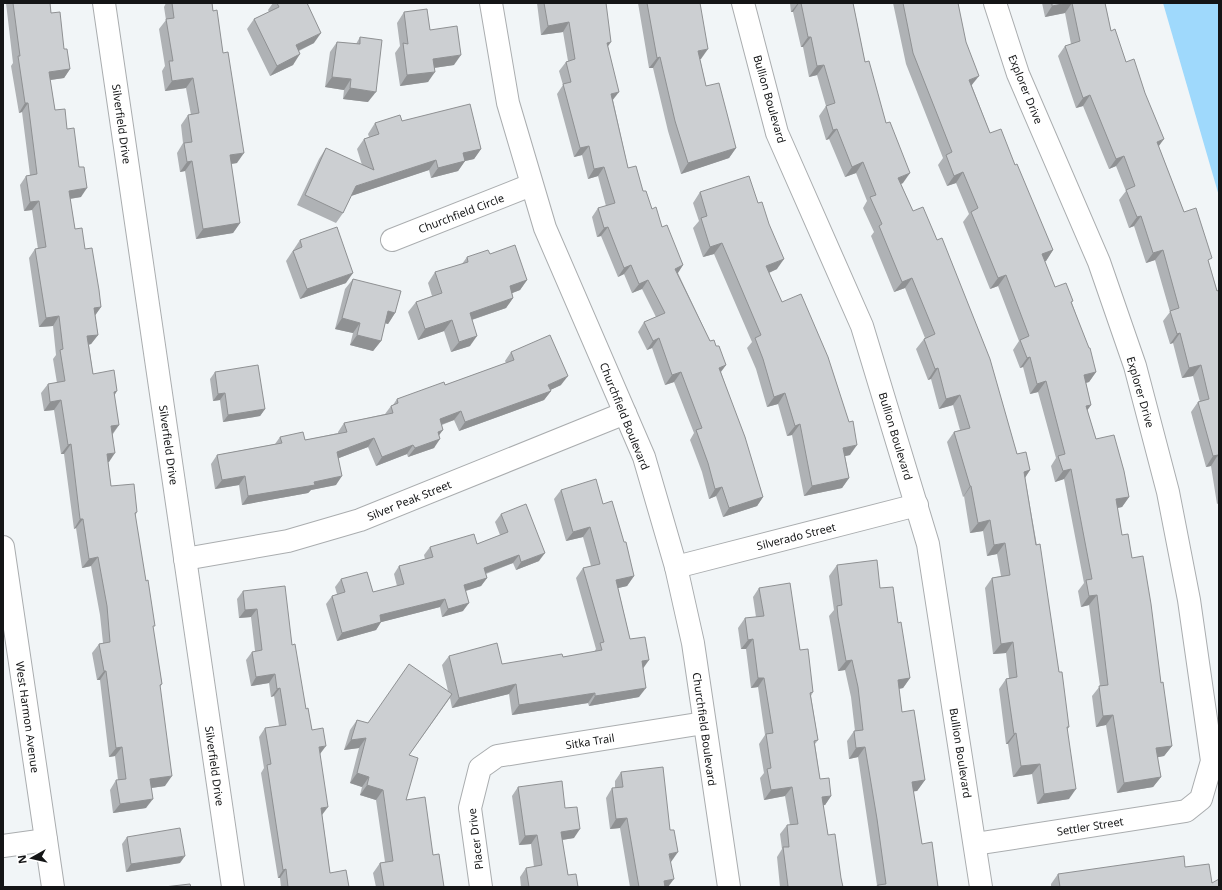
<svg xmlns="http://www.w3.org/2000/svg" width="1222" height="890" viewBox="0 0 1222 890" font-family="'Noto Sans',sans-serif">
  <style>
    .water { fill: #9fd9fc }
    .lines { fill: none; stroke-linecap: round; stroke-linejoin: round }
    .minor-casing { stroke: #aaadaf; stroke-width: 24 }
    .secondary-casing { stroke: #aaadaf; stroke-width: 24 }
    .minor { stroke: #fff; stroke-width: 22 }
    .secondary { stroke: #fff; stroke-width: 22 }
    .wall { fill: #afb2b5 }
    .shaded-wall { fill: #8f9193 }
    .building { fill: #cccfd2; stroke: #8f9193 }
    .labels { text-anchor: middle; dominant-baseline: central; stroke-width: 3.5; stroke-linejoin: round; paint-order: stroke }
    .street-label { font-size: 11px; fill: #141516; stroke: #fff }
  </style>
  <rect width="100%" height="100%" fill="#f1f5f7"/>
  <path class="water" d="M1163 3H1219V196Z"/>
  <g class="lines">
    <defs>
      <g id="minor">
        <path d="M104 3 233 887"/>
        <path d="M491 3 508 103 545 228 644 457 676 567 693 643 729 887"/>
        <path d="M743 3 777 133 862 326 928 544 981 887"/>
        <path d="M392 240 531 185"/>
        <path d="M185 559 288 541 360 520 625 413"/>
        <path d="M676 567 917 505"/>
        <path d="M975 844 1186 811 1201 799 1212 761 1189 600 1168 492 1135 366 1099 262 1018 74 995 3"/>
        <path d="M3 846 46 840"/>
        <path d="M481 887 470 808 480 768 497 756 704 723"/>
      </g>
      <path id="secondary" d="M3 547 53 887"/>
    </defs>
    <use href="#minor" class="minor-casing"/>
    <use href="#secondary" class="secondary-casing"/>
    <use href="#minor" class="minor"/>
    <use href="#secondary" class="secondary"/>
  </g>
  <g class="wall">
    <path d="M6 3H50L51 13 64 49 70 69 64 78 50 80 55 110 67 129 81 197 70 199 75 229 85 249 101 307 95 315 98 335 91 344 89 345 93 374 114 396 119 425 113 434 109 462H108L111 486 137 512 135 516 162 684 160 687 165 786 151 788 146 808 113 813 110 790 116 780H118L115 756 109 757 100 680H97L92 653 99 644 103 643 100 615 91 566 82 568 76 528 74 529 64 454H61L54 410 44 411 41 393 48 384 57 383 53 359 56 355 53 326 39 327 29 258 35 249H38L32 210 24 211 20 185 26 176 30 175 22 112 19 113 11 66 13 63Z"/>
    <path d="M166 3H212L237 163 231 164 240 223 233 233 196 239 185 171 180 172 177 153 183 143 181 125 188 115H191L186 88 165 91 162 71 165 66 159 29 166 20 164 7Z"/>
    <path d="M273 3H307L314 43 299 51 293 65 270 76 247 29 254 19 269 12 268 10Z"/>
    <path d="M537 3H606L608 47 613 100 628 168 643 191 652 209 683 265 678 273 710 341 716 346 726 365 721 372 763 497 757 506 723 517 716 496 709 499 702 472 690 440 694 433 674 382 665 385 652 348 647 350 638 332 644 322 656 317 642 289 632 293 624 274 618 277 601 236 597 237 592 217 598 208 606 206 598 176 588 179 582 155 574 157 557 94 563 85 559 71 566 62 568 61 563 32 541 35Z"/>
    <path d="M638 3H700L701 59H700L706 86 736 148 729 158 681 174 668 131 653 68H649Z"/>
    <path d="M790 3H853L865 62 903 183 901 184 1017 454 1030 470 1025 477 1059 672 1069 727 1067 730 1069 799 1037 804 1032 774 1013 777 1008 744H1006L999 689 1006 679 1009 678 1006 653 993 654 985 588 992 578 1001 576 997 554 987 556 983 531 970 533 964 496 963 497 947 442 954 432 960 430 953 405 939 409 931 379 928 380 916 349 924 339 925 338 905 288 894 292 871 236 874 232 863 208 867 201 856 173 845 177 829 139 826 140 819 116 826 106 817 75 809 77 803 47H801L793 12H791Z"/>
    <path d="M893 3H958L972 86 990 133 1015 165 1053 250 1046 261H1044L1055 287 1072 303 1096 372 1089 382 1086 383 1091 405 1087 410 1096 439 1129 497 1122 507 1117 508 1122 535 1132 558 1161 683 1172 746 1164 756 1157 757 1161 777 1153 787 1117 793 1106 725 1096 727 1092 696 1100 686 1089 605 1081 607 1078 591 1084 583 1064 479 1055 482 1051 466 1056 458 1038 392 1030 394 1023 367 1020 368 1013 350 1019 341 998 286 990 289 963 222 969 214 956 183 947 186 938 165 943 158 906 64Z"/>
    <path d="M1042 3H1105L1111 31 1126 62 1184 212 1209 263 1217 291 1219 290V503L1217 504 1211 466 1206 467 1191 412 1198 402H1200L1193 376 1182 378 1173 343 1170 344 1163 321 1170 312 1155 260 1146 263 1134 226 1129 228 1119 200 1126 191 1116 166 1109 169 1083 106 1076 108 1058 56 1065 46 1071 44 1065 13 1045 17Z"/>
    <path d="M404 12 430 30 454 65 434 68 428 82 400 86 395 53 400 46 397 23Z"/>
    <path d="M360 37 368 102 343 99 344 90 325 87 330 52 337 42 356 44Z"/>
    <path d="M402 121 481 149 474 159 465 161 458 171 431 178 429 170 351 196 343 213 336 223 297 205 319 159 326 148 362 165 357 149 364 139 369 137 368 134 375 123Z"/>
    <path d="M700 192 777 269 769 273 850 455 845 456 849 478 842 488 804 496 792 435 787 436 778 404 767 407 756 369 747 348 752 342 714 254 703 257 693 228 699 221 693 203Z"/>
    <path d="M300 240 346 283 300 299 286 261Z"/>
    <path d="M490 254 527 280 520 290 512 293 513 298 506 308 472 320 470 346 451 352 444 331 418 340 408 312 416 302 432 296 428 283 435 272 462 264 467 257Z"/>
    <path d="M353 279 395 313 388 324 385 323 381 341 373 351 350 345 353 333 335 329 345 289Z"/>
    <path d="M511 352 561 385 550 390 551 391 544 400 459 431 454 420 442 425 439 435 434 448 408 457 407 454 376 466 368 447 339 458 336 485 311 490 308 493 242 505 239 485 215 489 211 464 217 455 275 444 280 437 305 440 338 433V432L344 423 385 414 391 406 393 405 397 399 445 385 506 363 505 361Z"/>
    <path d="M215 372 265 409 260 416 223 422 220 400 213 401 210 379Z"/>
    <path d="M561 490 603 504 634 576 627 586 618 588 630 639 643 668 639 697 589 706 588 703 512 715 509 694 452 708 450 698 409 755 406 800 433 855 444 887H376L373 873 380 863 385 862 376 800 360 795 362 787 350 783 359 748 344 750 350 730 357 720 368 723 448 691 442 665 449 656 502 664 563 657 594 652 596 649 576 578 583 568 591 566 583 537 566 541 554 499Z"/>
    <path d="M501 514 539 561 516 570 513 563 486 574 487 578 481 586 466 591 463 611 442 617 440 607 381 622 376 630 337 641 326 604 332 596 337 594 335 587 341 579 373 592 397 586 394 574 399 566 425 559 424 555 430 547 477 544 500 535 495 522Z"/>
    <path d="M837 565 880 588 898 623 910 678 903 688 899 689 902 712 925 780 917 791H913L922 844 938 887H876L877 885 858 757 849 759 847 741 854 731H855L851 697 845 670 838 671 831 627 829 616 834 610 829 576Z"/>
    <path d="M759 588 800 650 813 692 811 696 818 740 815 744 820 779 831 796 825 805H823L828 835 841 878 843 887H780L777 857 782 849 780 834 787 825H790L785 796 764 800 760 778 764 773 759 744 765 735 758 687 751 688 746 649H741L738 628 745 618 756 617 753 597Z"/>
    <path d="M243 591 292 645 306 709 312 730 320 754 322 815 330 873 349 887H281L280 878H278L261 773 264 768 259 737 265 728 279 726 274 696 271 697 269 683 251 686 246 660 252 652 255 651 251 617 239 618 237 599Z"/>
    <path d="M621 772 671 862 668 887H630L620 828 610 829 606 798 612 788H615V781Z"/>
    <path d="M518 787 565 808 574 838 562 840 568 875 578 887H521L520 877 526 868 534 867 531 844 519 845 512 796Z"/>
    <path d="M127 837 180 863 126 872 122 844Z"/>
    <path d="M1185 867 1212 883 1219 887H1051V884L1058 874Z"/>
  </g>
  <g class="shaded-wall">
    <path d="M798 3H799L793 12H791Z"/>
    <path d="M1068 3H1072L1065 13 1045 17 1052 6Z"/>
    <path d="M569 22 563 32 541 35 548 26Z"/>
    <path d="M321 33 314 43 289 55 296 45Z"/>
    <path d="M808 37H811L803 47H801Z"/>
    <path d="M611 42 604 52 607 43Z"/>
    <path d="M708 49 701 59 691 61 698 51Z"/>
    <path d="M300 54 293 65 270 76 277 66Z"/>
    <path d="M461 55 454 65 426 69 433 59Z"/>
    <path d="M660 57 653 68H649L657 58Z"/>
    <path d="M824 65 817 75 809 77 817 66Z"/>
    <path d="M70 69 64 78 43 81 49 72Z"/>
    <path d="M435 72 428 82 400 86 407 75Z"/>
    <path d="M979 76 971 86 969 80Z"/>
    <path d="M332 77 351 79 344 90 325 87Z"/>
    <path d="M193 78 186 88 165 91 172 81Z"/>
    <path d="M350 88 376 92 368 102 343 99Z"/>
    <path d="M619 92 612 101 611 94Z"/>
    <path d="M1090 95 1083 106 1076 108 1083 98Z"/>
    <path d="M25 103H28L22 112 19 113Z"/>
    <path d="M837 129 829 139 826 140 833 130Z"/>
    <path d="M1164 139 1156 150 1157 142Z"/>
    <path d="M589 146 582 155 574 157 580 148Z"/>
    <path d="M736 148 729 158 681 174 688 163Z"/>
    <path d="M481 149 474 159 465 161 458 171 431 178 438 168 463 153Z"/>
    <path d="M244 153 237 163 223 165 230 155Z"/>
    <path d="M1124 156 1116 166 1109 169 1116 159Z"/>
    <path d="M436 160 429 170 348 197 356 186Z"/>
    <path d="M192 161 185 171 180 172 187 162Z"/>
    <path d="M863 162 856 173 845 177 852 167Z"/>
    <path d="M604 167 598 176 588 179 594 169Z"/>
    <path d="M963 172 956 183 947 186 954 176Z"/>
    <path d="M910 173 903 183 891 188 898 178Z"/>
    <path d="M87 188 81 197 62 200 69 191Z"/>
    <path d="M39 201 32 210 24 211 30 202Z"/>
    <path d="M1141 216 1134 226 1129 228 1137 217Z"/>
    <path d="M240 223 233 233 196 239 203 229Z"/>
    <path d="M608 227 601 236 597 237 604 228Z"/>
    <path d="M722 243 714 254 703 257 710 247Z"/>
    <path d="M1053 250 1046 261 1035 265 1042 254Z"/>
    <path d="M1163 250 1155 260 1146 263 1153 253Z"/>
    <path d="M784 259 777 269 759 277 766 266Z"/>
    <path d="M631 265 624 274 618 277 624 268Z"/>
    <path d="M683 265 677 274 675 269Z"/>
    <path d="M353 273 346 283 300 299 307 289Z"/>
    <path d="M1006 275 998 286 990 289 998 278Z"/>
    <path d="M912 278 905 288 894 292 902 282Z"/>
    <path d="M527 280 520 290 502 297 510 286Z"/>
    <path d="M648 280 642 289 632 293 639 284Z"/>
    <path d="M513 298 506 308 462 323 470 313Z"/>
    <path d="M101 307 94 317V308Z"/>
    <path d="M388 311 395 313 388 324 381 322Z"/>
    <path d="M59 316 53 326 39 327 46 318Z"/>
    <path d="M342 318 360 323 353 333 335 329Z"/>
    <path d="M452 320 444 331 418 340 425 329Z"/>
    <path d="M1180 333 1173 343 1170 344 1177 334Z"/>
    <path d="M98 335 91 344 81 345 87 336Z"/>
    <path d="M357 335 381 341 373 351 350 345Z"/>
    <path d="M477 336 470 346 451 352 459 342Z"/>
    <path d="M659 338 652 348 647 350 653 341Z"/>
    <path d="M1030 357 1023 367 1020 368 1027 358Z"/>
    <path d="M726 365 719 374V368Z"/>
    <path d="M1201 365 1193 376 1182 378 1189 368Z"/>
    <path d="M938 368 931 379 928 380 935 369Z"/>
    <path d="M681 372 674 382 665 385 672 375Z"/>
    <path d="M1096 372 1089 382 1076 385 1084 375Z"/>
    <path d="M568 376 561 385 542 394 548 385Z"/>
    <path d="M1046 381 1038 392 1030 394 1037 384Z"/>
    <path d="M117 391 111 401 114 392Z"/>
    <path d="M551 391 544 400 459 431 465 422Z"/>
    <path d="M225 393 220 400 213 401 218 394Z"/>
    <path d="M785 393 778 404 767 407 774 397Z"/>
    <path d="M960 395 953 405 939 409 946 399Z"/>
    <path d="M61 400 54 410 44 411 50 402Z"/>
    <path d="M1091 405 1084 415 1086 406Z"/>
    <path d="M265 409 260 416 223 422 228 415Z"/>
    <path d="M461 411 454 420 434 427 440 419Z"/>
    <path d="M800 424 792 435 787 436 795 426Z"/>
    <path d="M119 425 112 434 111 426Z"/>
    <path d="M443 430 437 438 438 432Z"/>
    <path d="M374 438 368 447 331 461 337 452Z"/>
    <path d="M440 439 434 448 408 457 415 448Z"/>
    <path d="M71 444 64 454H61L68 445Z"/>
    <path d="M413 445 407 454 376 466 382 457Z"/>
    <path d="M857 445 850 455 836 458 843 448Z"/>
    <path d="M115 453 109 462 101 463 107 454Z"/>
    <path d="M1218 455 1211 466 1206 467 1213 456Z"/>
    <path d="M1071 469 1064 479 1055 482 1063 471Z"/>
    <path d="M1030 470 1023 481 1024 472Z"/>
    <path d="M245 476 239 485 215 489 222 480Z"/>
    <path d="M342 476 336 485 311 490 308 493 242 505 248 496Z"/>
    <path d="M849 478 842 488 804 496 812 486Z"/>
    <path d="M970 486H971L964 496 963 497Z"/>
    <path d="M722 487 716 496 709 499 715 489Z"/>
    <path d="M763 497 757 506 723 517 729 508Z"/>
    <path d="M1129 497 1122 507 1108 510 1116 499Z"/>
    <path d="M80 519H83L76 528 74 529Z"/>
    <path d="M990 520 983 531 970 533 978 523Z"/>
    <path d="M590 527 583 537 566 541 573 532Z"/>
    <path d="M1005 543 997 554 987 556 994 545Z"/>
    <path d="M545 553 539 561 516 570 521 562Z"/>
    <path d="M519 555 513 563 478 576 484 568Z"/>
    <path d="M98 557 91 566 82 568 89 559Z"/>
    <path d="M634 576 627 586 610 590 616 580Z"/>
    <path d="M487 578 481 586 458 593 464 585Z"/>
    <path d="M1097 595 1089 605 1081 607 1089 596Z"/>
    <path d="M445 599 440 607 374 624 380 615Z"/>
    <path d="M469 603 463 611 442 617 448 609Z"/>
    <path d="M257 609 251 617 239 618 245 610Z"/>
    <path d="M381 622 376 630 337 641 342 633Z"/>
    <path d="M753 639 746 649H741L748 640Z"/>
    <path d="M1013 642 1006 653 993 654 1001 644Z"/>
    <path d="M649 660 642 670V661Z"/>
    <path d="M852 660 845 670 838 671 846 661Z"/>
    <path d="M104 671H106L100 680H97Z"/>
    <path d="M275 674 269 683 251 686 256 677Z"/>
    <path d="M758 678H764L758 687 751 688Z"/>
    <path d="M910 678 903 688 891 690 898 680Z"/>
    <path d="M516 684 509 694 452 708 459 698Z"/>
    <path d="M280 688 274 696 271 697 277 689Z"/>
    <path d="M646 688 639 697 589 706 595 696Z"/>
    <path d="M595 693 588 703 512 715 519 705Z"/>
    <path d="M1113 715 1106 725 1096 727 1103 716Z"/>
    <path d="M1016 733 1008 744H1006L1014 734Z"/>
    <path d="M366 738 359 748 344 750 351 740Z"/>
    <path d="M326 746 320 754 319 747Z"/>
    <path d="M1172 746 1164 756 1149 759 1156 748Z"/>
    <path d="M122 747 115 756 109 757 116 748Z"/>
    <path d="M865 747 858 757 849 759 856 748Z"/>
    <path d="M1040 764 1032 774 1013 777 1021 766Z"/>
    <path d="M357 773 369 777 362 787 350 783Z"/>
    <path d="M172 776 165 786 144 789 150 779Z"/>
    <path d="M1161 777 1153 787 1117 793 1124 783Z"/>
    <path d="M925 780 917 791 904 793 912 782Z"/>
    <path d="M367 785 383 790 376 800 360 795Z"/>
    <path d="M792 787 785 796 764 800 771 790Z"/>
    <path d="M1076 789 1069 799 1037 804 1044 794Z"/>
    <path d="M831 796 825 805 815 807 822 797Z"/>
    <path d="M153 799 146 808 113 813 120 804Z"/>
    <path d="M328 807 322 815 315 816 321 808Z"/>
    <path d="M627 818 620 828 610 829 616 819Z"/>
    <path d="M580 829 574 838 555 841 561 832Z"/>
    <path d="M537 835 531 844 519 845 525 836Z"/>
    <path d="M678 852 671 862 669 854Z"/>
    <path d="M185 856 180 863 126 872 131 864Z"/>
    <path d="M286 869 280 878H278L283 870Z"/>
    <path d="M674 879 668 887H660L664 881Z"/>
  </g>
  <g class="building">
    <path d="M13 3H50L51 13 60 12 64 49H67L70 69 49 72 55 110 65 109 67 129 74 128 79 167H84L87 188 69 191 75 229 82 228 85 249 92 248 99 290 101 307 94 308 98 335 87 336 93 374 114 370 117 391 114 392 119 425 111 426 115 453 107 454 111 486 134 484 137 512 135 513 146 581 148 580 155 626H153L162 684 160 685 172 776 150 779 153 799 120 804 116 780 126 779 122 747 116 748 106 671H104L99 644 110 642 107 606 98 557 89 559 83 519H80L71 444 68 445 61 400 50 402 48 384 65 381 60 350 63 349 59 316 46 318 35 249 46 247 39 201 30 202 26 176 37 174 28 103H25L18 56H20Z"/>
    <path d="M172 3H212L213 11 217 10 223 53 228 52 244 153 230 155 240 223 203 229 192 161 187 162 184 143 192 142 188 115 199 113 193 78 172 81 169 61H173L166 19 174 18Z"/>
    <path d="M277 3H307L321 33 296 45 300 54 277 66 254 19 279 7Z"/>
    <path d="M544 3H606L611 42 607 43 619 92 611 94 628 168 636 166 643 191H646L652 209 656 207 662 227 667 225 683 265 675 269 710 341 714 340 716 346H719L726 365 719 368 745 437 763 497 729 508 722 487 715 489 708 463 696 430 702 428 681 372 672 375 659 338 653 341 644 322 665 313 648 280 639 284 631 265 624 268 608 227 604 228 598 208 615 203 604 167 594 169 589 146 580 148 563 84 571 82 566 62 575 59 569 22 548 26Z"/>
    <path d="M647 3H700L708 49 698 51 706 86 719 83 736 148 688 163 675 121 660 57 657 58Z"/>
    <path d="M801 3H853L865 62 869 61 886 123 890 122 910 173 898 178 913 211 923 207 937 240 942 238 990 359 1017 454 1026 452 1030 470 1024 472 1036 545 1040 544 1059 672H1062L1069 727H1067L1076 789 1044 794 1040 764 1021 766 1016 733 1014 734 1006 679 1017 677 1013 642 1001 644 992 578 1010 575 1005 543 994 545 990 520 978 523 971 486H970L954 432 970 428 960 395 946 399 938 368 935 369 924 339 935 334 912 278 902 282 879 226 882 224 870 197 876 195 863 162 852 167 837 129 833 130 826 106 835 103 824 65 817 66 811 37H808Z"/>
    <path d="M903 3H958L966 42 979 76 969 80 990 133 1001 129 1015 165 1017 164 1053 250 1042 254 1055 287 1066 283 1073 301 1071 302 1089 348H1090L1096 372 1084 375 1091 405 1086 406 1096 439 1114 435 1124 471 1129 497 1116 499 1122 535 1128 534 1132 558 1143 556 1151 604 1161 683 1163 682 1172 746 1156 748 1161 777 1124 783 1113 715 1103 716 1099 686 1108 685 1097 595 1089 596 1086 580 1092 579 1071 469 1063 471 1058 456 1065 454 1046 381 1037 384 1030 357 1027 358 1020 340 1029 336 1006 275 998 278 971 212 978 208 963 172 954 176 946 155 952 152 913 53Z"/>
    <path d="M1052 3H1068L1052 6Z"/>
    <path d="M1072 3H1105L1111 31 1115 29 1126 62 1134 59 1145 93 1164 139 1157 142 1184 212 1196 208 1212 258 1208 260 1217 291 1219 290V461L1218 455 1213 456 1198 402 1209 399 1201 365 1189 368 1180 333 1177 334 1170 311 1179 308 1163 250 1153 253 1141 216 1137 217 1126 190 1135 186 1124 156 1116 159 1090 95 1083 98 1065 46 1080 41Z"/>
    <path d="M427 9 430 30 457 26 461 55 433 59 435 72 407 75 403 43 408 44 404 12Z"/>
    <path d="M360 37 382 40 376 92 350 88 351 79 332 77 337 42 360 44Z"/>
    <path d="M470 104 481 149 463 153 465 161 438 168 436 160 356 186 343 213 305 195 326 148 374 170 364 139 379 134 375 123 400 115 402 121Z"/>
    <path d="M749 176 758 203 762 202 769 224 784 259 766 266 782 302 801 294 828 357 849 422 853 421 857 445 843 448 849 478 812 486 800 424 795 426 785 393 774 397 763 359 755 338 761 335 722 243 710 247 701 218 707 216 700 192Z"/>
    <path d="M337 227 353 273 307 289 293 251 302 247 300 240Z"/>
    <path d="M515 245 527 280 510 286 513 298 470 313 477 336 459 342 452 320 425 329 416 302 442 293 435 272 468 262 467 257 488 250 490 254Z"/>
    <path d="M353 279 401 291 395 313 388 311 381 341 357 335 360 323 342 318Z"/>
    <path d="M550 335 568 376 548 385 551 391 465 422 461 411 440 419 443 430 438 432 440 439 415 448 413 445 382 457 374 438 337 452 342 476 314 482 315 485 248 496 245 476 222 480 217 455 282 443 280 437 303 432 305 440 347 432 344 423 393 413 391 406 398 403 397 399 444 382 445 385 514 360 511 352Z"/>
    <path d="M258 365 265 409 228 415 225 393 218 394 215 372Z"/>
    <path d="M596 479 603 504 612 501 624 542H626L634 576 616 580 630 639 645 637 649 660 642 661 646 688 595 696V693L519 705 516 684 459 698 449 656 497 643 502 664 562 654 563 657 602 650 600 643 604 642 583 568 600 564 590 527 573 532 561 490Z"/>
    <path d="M526 504 545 553 521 562 519 555 484 568 487 578 464 585 469 603 448 609 445 599 380 615 381 622 342 633 332 596 345 592 341 579 367 572 373 592 404 584 399 566 433 557 430 547 474 534 477 544 508 532 501 514Z"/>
    <path d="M877 560 880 588 893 587 898 623 901 622 910 678 898 680 902 712 914 710 925 780 912 782 922 844 932 842 938 887H878V885L886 884 877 819 865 747 856 748 854 731 863 730 858 687 852 660 846 661 838 617 837 606 842 605 837 565Z"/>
    <path d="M790 583 800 650 808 649 813 692 810 693 818 740 814 741 820 779 829 778 831 796 822 797 828 835 835 834 841 878 843 887H785L788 886 783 847H789L787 825 798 824 792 787 771 790 767 769 771 768 766 734 773 733 764 678H758L753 639 748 640 745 618 764 616 759 588Z"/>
    <path d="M285 586 292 645 295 644 306 709 308 708 312 730 323 728 326 746 319 747 328 807 321 808 330 873 346 870 349 887H288L286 869 283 870 267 765 271 764 265 728 286 725 280 688 277 689 275 674 256 677 252 652 262 650 257 609 245 610 243 591Z"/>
    <path d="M409 664 452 694 409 755 418 758 406 800 425 797 433 855 439 854 444 887H384L380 863 393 861 383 790 367 785 369 777 357 773 366 738 351 740 357 720 368 723Z"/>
    <path d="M663 767 670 830H674L678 852 669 854 674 879 664 881 665 887H639L627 818 616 819 612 788 623 787 621 772Z"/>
    <path d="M562 781 565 808 577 807 580 829 561 832 568 875 576 874 578 887H529L526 868 542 865 537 835 525 836 518 787Z"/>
    <path d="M180 828 185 856 131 864 127 837Z"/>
    <path d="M1184 856 1185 867 1209 864 1212 883 1219 879V887H1060L1058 874Z"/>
    <path d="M190 884 191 887H164Z"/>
  </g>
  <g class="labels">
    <g class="street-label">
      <text transform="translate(1026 89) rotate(68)">Explorer Drive</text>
      <text transform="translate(770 99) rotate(74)">Bullion Boulevard</text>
      <text transform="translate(122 124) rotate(82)">Silverfield Drive</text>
      <text transform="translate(461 213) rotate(-21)">Churchfield Circle</text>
      <text transform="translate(1141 392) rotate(74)">Explorer Drive</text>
      <text transform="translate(625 416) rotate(68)">Churchfield Boulevard</text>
      <text transform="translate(896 436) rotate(73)">Bullion Boulevard</text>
      <text transform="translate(169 445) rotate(82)">Silverfield Drive</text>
      <text transform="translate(409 500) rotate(-22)">Silver Peak Street</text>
      <text transform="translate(796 536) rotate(-14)">Silverado Street</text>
      <text transform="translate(28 717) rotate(82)">West Harmon Avenue</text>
      <text transform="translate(705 729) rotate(82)">Churchfield Boulevard</text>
      <text transform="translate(590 741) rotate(-9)">Sitka Trail</text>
      <text transform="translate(961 753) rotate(81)">Bullion Boulevard</text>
      <text transform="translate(215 766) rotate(82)">Silverfield Drive</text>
      <text transform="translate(1090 826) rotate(-9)">Settler Street</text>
      <text transform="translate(475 839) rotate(-97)">Placer Drive</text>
    </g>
  </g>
  <rect width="1222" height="890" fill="none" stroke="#141516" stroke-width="8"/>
  <g transform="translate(32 858) rotate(262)" stroke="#ffffff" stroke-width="3" paint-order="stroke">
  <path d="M0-3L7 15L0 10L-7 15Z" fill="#141516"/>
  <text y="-6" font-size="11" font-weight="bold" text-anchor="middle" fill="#141516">N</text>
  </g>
</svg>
